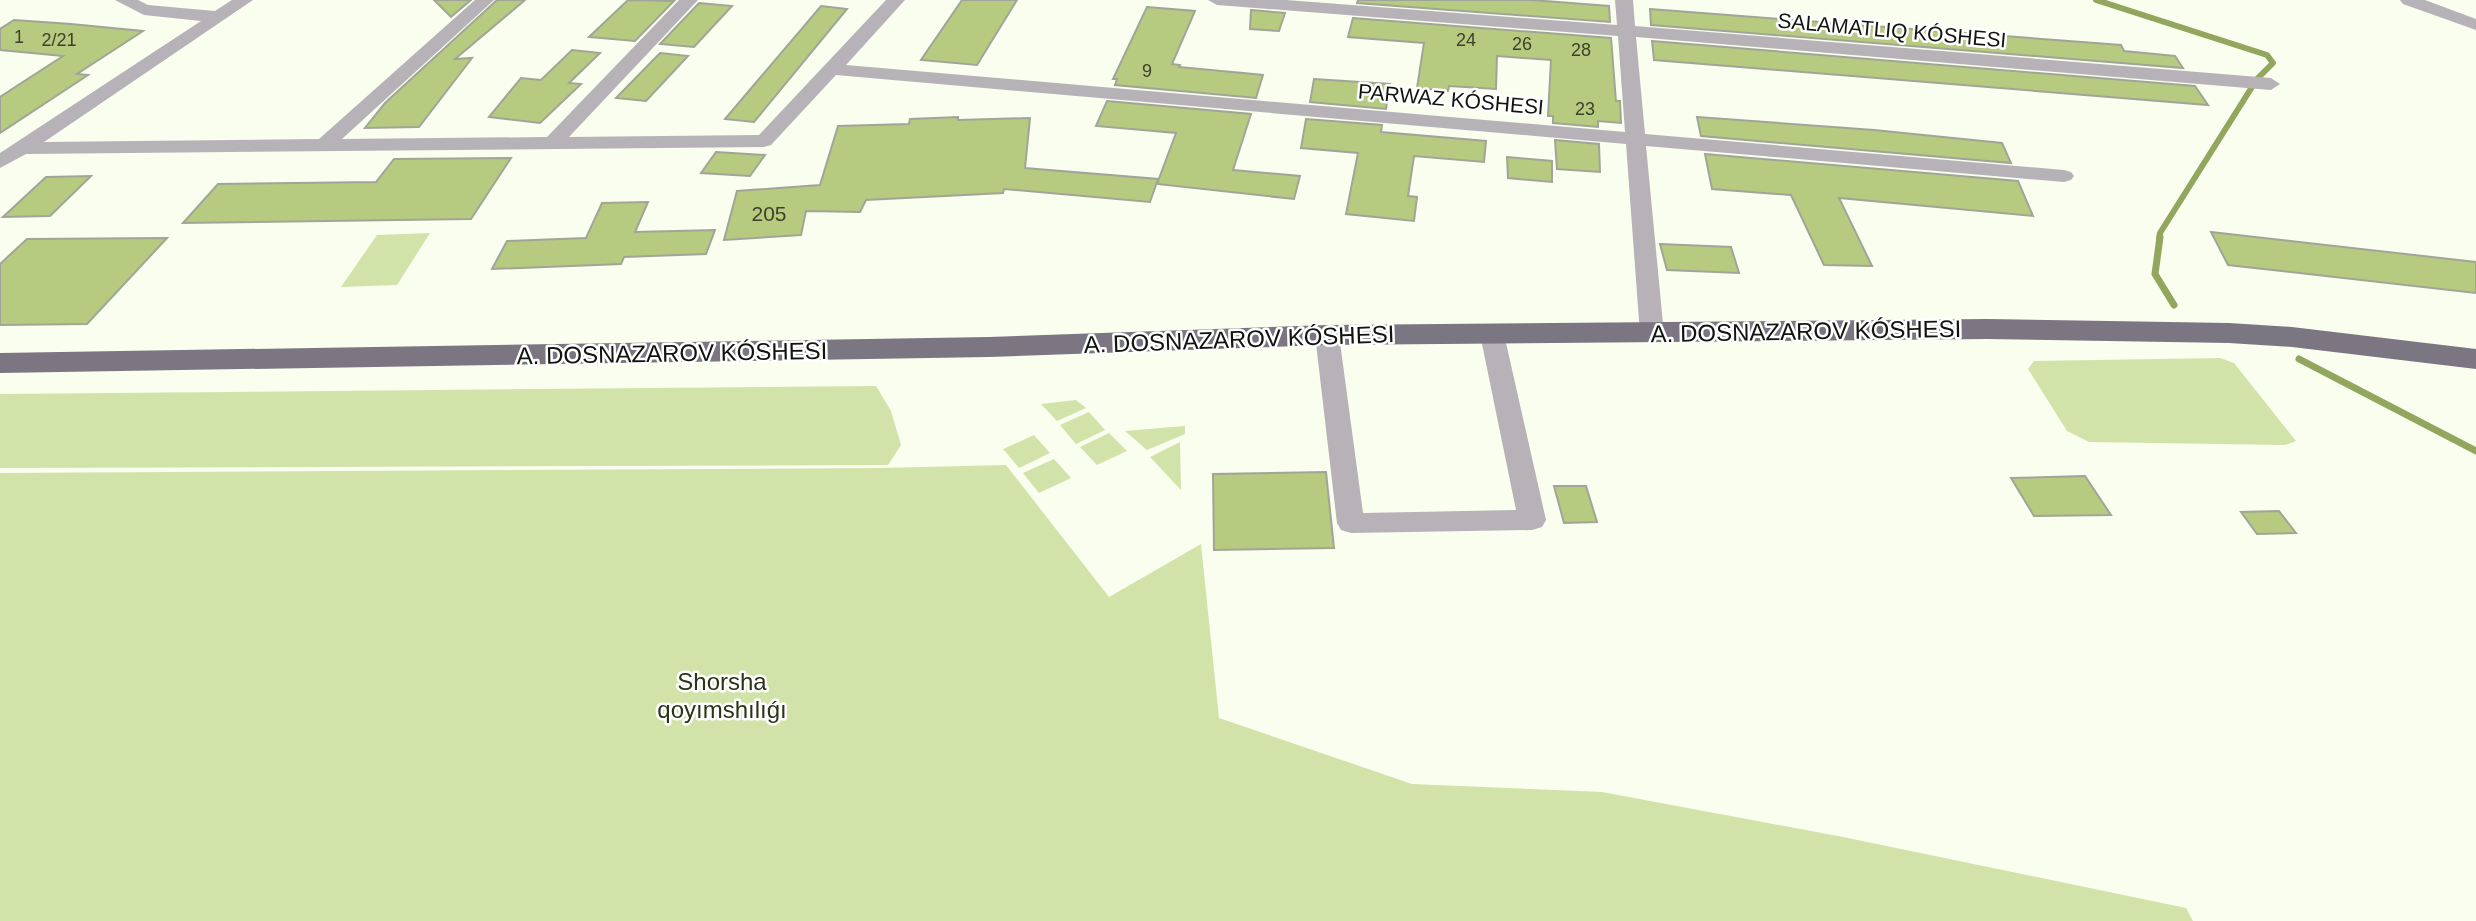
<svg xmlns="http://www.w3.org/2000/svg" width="2476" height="921" viewBox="0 0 2476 921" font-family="Arial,sans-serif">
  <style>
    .green { fill: #d2e3aa }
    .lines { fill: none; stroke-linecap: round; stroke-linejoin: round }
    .stream-far1 { stroke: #92a65d; stroke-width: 6 }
    .stream { stroke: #92a65d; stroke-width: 7 }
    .building { fill: #b6cb80; stroke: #a1a597; stroke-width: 2 }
    .minor { fill: #b6b2b8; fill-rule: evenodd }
    .major { fill: #7b7681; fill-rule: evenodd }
    .labels { text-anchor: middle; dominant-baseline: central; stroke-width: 5; stroke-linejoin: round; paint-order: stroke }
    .far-number-label { font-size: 18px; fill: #3b422b }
    .far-street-label { font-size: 21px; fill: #12140f; stroke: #fff }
    .number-label { font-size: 21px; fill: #3b422b }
    .street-label { font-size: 24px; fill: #12140f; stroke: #fff }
    .park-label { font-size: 24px; fill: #2b3414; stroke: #fff }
  </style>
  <rect width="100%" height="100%" fill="#f9feef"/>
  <g class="green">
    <path d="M430 233 397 285 341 287 377 235Z"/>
    <path d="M2220 358 2234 363 2296 441 2285 445 2089 442 2067 431 2028 369 2034 361Z"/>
    <path d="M876 386 891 411 901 445 888 465 0 468V394Z"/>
    <path d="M1076 400 1086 408 1057 421 1041 404Z"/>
    <path d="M1089 412 1105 430 1076 444 1060 425Z"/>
    <path d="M1185 426V434L1147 450 1125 431Z"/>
    <path d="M1109 433 1127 451 1097 465 1080 447Z"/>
    <path d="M1034 435 1050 453 1019 468 1003 449Z"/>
    <path d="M1180 442 1181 490 1150 457Z"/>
    <path d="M1054 459 1071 478 1039 493 1023 473Z"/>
    <path d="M1006 465 1109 597 1201 544 1219 718 1412 784 1602 792 1843 837 2186 908 2193 921H0V473L881 468Z"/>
  </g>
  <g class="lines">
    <g class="stream-far1">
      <path d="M2096 0 2267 55 2273 63 2257 79"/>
      <path d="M2159 239 2160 233 2252 87"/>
    </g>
    <g class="stream">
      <path d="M2160 237 2155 274 2174 305"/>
      <path d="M2299 359 2476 451"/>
    </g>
  </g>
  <g class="building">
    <path d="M434 0H471L451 17Z"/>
    <path d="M497 0H525L455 59 472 58 419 127 365 128 385 103Z"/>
    <path d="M628 0 674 1 635 41 589 37Z"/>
    <path d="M962 0H1017L977 65 921 60Z"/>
    <path d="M1358 0H1532L1609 6 1610 22 1357 3Z"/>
    <path d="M699 3 732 6 694 47 660 44Z"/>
    <path d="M821 6 847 9 754 122 725 119Z"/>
    <path d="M1147 7 1195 11 1172 64 1180 65 1179 67 1263 75 1256 98 1115 85 1117 79H1113Z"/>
    <path d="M1650 9 2121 45 2124 51 2175 56 2183 68 1651 25Z"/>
    <path d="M1251 10 1285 13 1279 31 1250 29Z"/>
    <path d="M1353 18 1611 38 1616 101H1620L1621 123 1598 121V127L1553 123V116H1548L1551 60 1497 56 1496 89 1449 86 1448 91 1417 88 1424 43 1348 37Z"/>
    <path d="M14 20 71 24 143 31 77 74 88 75 0 133V97L63 56 0 50V29Z"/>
    <path d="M1652 41 2195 86 2208 105 1654 60Z"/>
    <path d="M572 50 600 53 569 83 581 84 540 123 489 117 521 78 541 80Z"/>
    <path d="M660 53 688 56 646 101 616 98Z"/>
    <path d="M1314 79 1390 84 1386 109 1310 102Z"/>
    <path d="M1107 101 1251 114 1233 170 1300 176 1294 199 1157 184 1176 133 1096 126Z"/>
    <path d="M958 117V120L1030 118 1025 168 1158 179 1150 202 1004 189 1003 193 866 200 860 212 806 211 801 235 724 240 737 191 820 185 838 126 909 124 910 119Z"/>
    <path d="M1697 117 1874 130 2002 143 2011 163 1701 136Z"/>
    <path d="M1306 119 1382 125 1381 132 1486 141 1484 162 1414 156 1408 196 1417 197 1414 221 1346 214 1358 153 1301 148Z"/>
    <path d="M1555 140 1599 144 1600 172 1557 169Z"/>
    <path d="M716 152 765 155 750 176 701 173Z"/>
    <path d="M1705 154 2018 181 2033 216 1839 198 1872 266 1824 265 1791 195 1712 189Z"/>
    <path d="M1507 157 1552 161V182L1508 178Z"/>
    <path d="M511 158 471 219 183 223 218 184 376 182 394 159Z"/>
    <path d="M91 176 50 216 3 217 46 177Z"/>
    <path d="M648 202 635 232 715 230 706 254 624 257 621 264 492 269 507 241 586 238 602 203Z"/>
    <path d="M2211 232 2476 262V293L2228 265Z"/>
    <path d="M167 238 87 324 0 325V264L27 239Z"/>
    <path d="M1660 244 1731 247 1739 273 1667 270Z"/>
    <path d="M1326 472 1334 548 1214 550 1213 474Z"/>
    <path d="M2085 476 2111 515 2034 516 2011 478Z"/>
    <path d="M1554 486H1586L1597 522 1564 523Z"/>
    <path d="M2279 511 2296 533 2257 534 2241 512Z"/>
  </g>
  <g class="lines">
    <g class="minor">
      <path d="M115 0H138L148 5 215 11 232 0H253L44 142 319 139 475 0H494L342 139 547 137 679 0H698L569 137 759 135 886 0H905L846 65 1625 132 1618 36 1217 5 1208 0H1286L1617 25 1615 0H1633L1635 26 2271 78 2280 84 2271 90 1636 37 1645 134 2064 170 2071 172 2074 176 2071 180 2064 182 1646 146 1664 334 1660 339 1652 342 1644 339 1640 334 1626 144 836 75 771 145 764 147 26 154 0 168V153L201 21 144 15Z"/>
      <path d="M2400 0H2425L2476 19V30L2403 4Z"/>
      <path d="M1492 326 1500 329 1504 334 1546 520 1542 527 1532 530 1351 533 1341 530 1337 523 1315 335 1319 330 1327 327 1335 330 1339 335 1363 513 1516 510 1480 334 1484 329Z"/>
    </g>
    <path class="major" d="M1987 319 2229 323 2292 327 2476 349V369L2292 347 2229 343 1987 339 1327 345 989 357 0 373V353L989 337 1327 325Z"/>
  </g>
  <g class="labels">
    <g class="far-number-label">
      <text x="19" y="37">1</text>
      <text x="59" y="40">2/21</text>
      <text x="1466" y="40">24</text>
      <text x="1522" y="44">26</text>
      <text x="1581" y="50">28</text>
      <text x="1147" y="71">9</text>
      <text x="1585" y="109">23</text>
    </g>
    <g class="far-street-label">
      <text transform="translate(1892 30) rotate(5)">SALAMATLIQ KÓSHESI</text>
      <text transform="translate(1451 99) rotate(5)">PARWAZ KÓSHESI</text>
    </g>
    <g class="number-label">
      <text x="769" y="213">205</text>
    </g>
    <g class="street-label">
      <text transform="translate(1806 331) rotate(-1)">A. DOSNAZAROV KÓSHESI</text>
      <text transform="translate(1239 339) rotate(-2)">A. DOSNAZAROV KÓSHESI</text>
      <text transform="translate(672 353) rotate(-1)">A. DOSNAZAROV KÓSHESI</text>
    </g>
    <g class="park-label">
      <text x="722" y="681">Shorsha<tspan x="722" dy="28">qoyımshılıǵı</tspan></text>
    </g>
  </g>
</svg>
